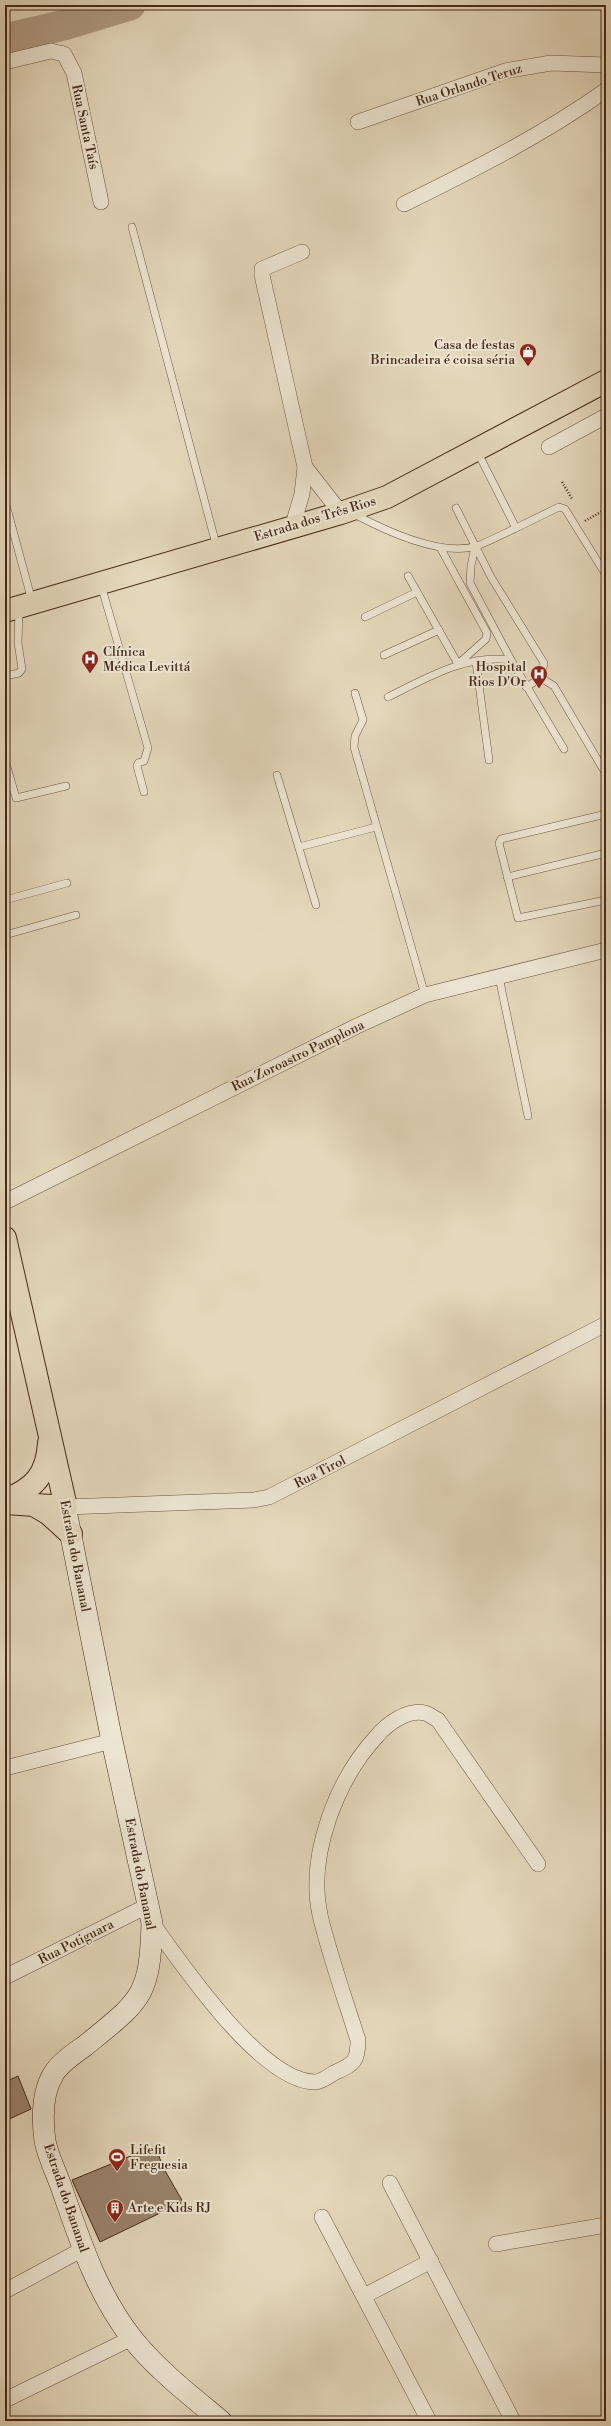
<svg xmlns="http://www.w3.org/2000/svg" width="611" height="2426" viewBox="0 0 611 2426" font-family="'Libre Bodoni',serif">
  <style>
    .lines { fill: none; stroke-linecap: round; stroke-linejoin: round }
    .river { stroke: #af9c84; stroke-width: 31 }
    .building { fill: #99846d; stroke: #472917 }
    .lane-casing { stroke: #6e5540; stroke-width: 8 }
    .street-casing { stroke: #6e5540; stroke-width: 16 }
    .secondary-casing { stroke: #472917; stroke-width: 22 }
    .primary-casing { stroke: #472917; stroke-width: 24 }
    .path { stroke: #472917; stroke-width: 2.5; stroke-dasharray: 1 2; stroke-linecap: butt }
    .lane { stroke: #ede6d3; stroke-width: 7 }
    .street { stroke: #ede6d3; stroke-width: 15 }
    .secondary { stroke: #ede6d3; stroke-width: 21 }
    .primary { stroke: #e4d8bc; stroke-width: 22 }
    .labels { text-anchor: middle; dominant-baseline: central; stroke-width: 4; stroke-linejoin: round; paint-order: stroke }
    .street-label { font-size: 13px; fill: #472917; stroke: #ede6d3 }
    .poi-label { font-size: 13px; fill: #472917; stroke: #ede6d3; text-anchor: start }
  </style>
  <rect width="100%" height="100%" fill="#e4d8bc"/>
  <filter id="stains"><feTurbulence type="fractalNoise" baseFrequency=".005" numOctaves="4"/><feColorMatrix values="0 0 0 0 .2 0 0 0 0 .09 0 0 0 0 .02 0 0 0 .5 -.17"/></filter>
  <radialGradient id="worn" r=".72"><stop offset=".6" stop-color="#630" stop-opacity="0"/><stop offset="1" stop-color="#630" stop-opacity=".3"/></radialGradient>
  <g class="lines">
    <path class="river" d="M5 39 64 25 130 5"/>
  </g>
  <g class="building">
    <path d="M18 2076 31 2109 5 2121V2082Z"/>
    <path d="M155 2146 164 2169 183 2202 100 2242 72 2180Z"/>
  </g>
  <g class="lines">
    <defs>
      <g id="lane">
        <path d="M132 227 217 548"/>
        <path d="M5 501 32 601"/>
        <path d="M456 508 491 577 544 663 541 678 526 687"/>
        <path d="M354 514C386 531 441 557 477 546 490 541 503 534 516 528L477 451"/>
        <path d="M516 528 559 507 565 509 606 575"/>
        <path d="M475 546 471 566 470 583 511 660"/>
        <path d="M408 576 458 664 486 639 487 633 441 549"/>
        <path d="M101 585 148 748 144 761 138 763 137 766 144 792"/>
        <path d="M365 617 417 592"/>
        <path d="M384 655 439 630"/>
        <path d="M476 662 489 760"/>
        <path d="M5 676 19 673 22 669 18 643 19 611"/>
        <path d="M541 678 554 686 606 774"/>
        <path d="M355 693 363 720 355 736 354 747 425 995"/>
        <path d="M388 697C427 678 466 654 511 660L564 749"/>
        <path d="M5 760 16 798 66 786"/>
        <path d="M277 775 316 905"/>
        <path d="M606 814 501 839 499 843 518 918 606 900"/>
        <path d="M299 847 376 827"/>
        <path d="M507 877 606 853"/>
        <path d="M5 900 67 883"/>
        <path d="M5 935 76 915"/>
        <path d="M499 977 528 1116"/>
      </g>
      <g id="street">
        <path d="M5 62 51 51 64 54 74 73 101 202"/>
        <path d="M358 122 505 71 551 63 606 65"/>
        <path d="M404 204C473 170 543 135 606 90"/>
        <path d="M549 447 606 416"/>
        <path d="M305 467 341 513"/>
        <path d="M292 528 302 494 305 467 262 275V269L302 252"/>
        <path d="M5 1202 357 1026 425 995 606 950"/>
        <path d="M66 1507 254 1500 269 1497 606 1324"/>
        <path d="M5 1768 112 1741"/>
        <path d="M152 1923C182 1964 261 2082 315 2082 321 2082 329 2076 334 2073 353 2064 358 2063 358 2040 345 1999 330 1957 320 1915 307 1855 337 1779 377 1736 387 1724 407 1709 425 1713 429 1714 434 1718 438 1720L538 1864"/>
        <path d="M5 1977 147 1906"/>
        <path d="M390 2183 513 2421"/>
        <path d="M322 2217 429 2421"/>
        <path d="M496 2244 606 2225"/>
        <path d="M5 2291 83 2249"/>
        <path d="M364 2296 431 2261"/>
        <path d="M5 2400 132 2338"/>
      </g>
      <path id="secondary" d="M67 1516 112 1741 152 1923C150 1997 141 2000 86 2045 75 2053 61 2062 54 2073 42 2092 42 2119 45 2141 48 2157 57 2174 62 2189 80 2241 97 2293 131 2337 156 2369 190 2395 221 2421"/>
      <g id="primary">
        <path d="M5 611 341 513 387 497 606 381"/>
        <path d="M5 1238 66 1507 5 1503"/>
        <path d="M5 1500C34 1489 47 1475 49 1443"/>
        <path d="M34 1505 49 1514 71 1534"/>
      </g>
    </defs>
    <use href="#lane" class="lane-casing"/>
    <use href="#street" class="street-casing"/>
    <use href="#secondary" class="secondary-casing"/>
    <use href="#primary" class="primary-casing"/>
    <g class="path">
      <path d="M562 482 572 499"/>
      <path d="M585 521 606 509"/>
    </g>
    <use href="#lane" class="lane"/>
    <use href="#street" class="street"/>
    <use href="#secondary" class="secondary"/>
    <use href="#primary" class="primary"/>
  </g>
  <defs>
    <symbol id="shop-pin" viewBox="-11 -11 22 30"><path d="M0 17L-7.5 6A9.5 9.5 0 1 1 7.5 6Z" fill="#8f2418" stroke="#ede6d3"/><path d="M-5-2.5h2.3a2.7 3.5 0 0 1 5.4 0H5L5.5 6h-11ZM-1.5-2.5h3a1.5 2.3 0 0 0-3 0Z" fill="#fff"/></symbol>
    <symbol id="hospital-pin" viewBox="-11 -11 22 30"><path d="M0 17L-7.5 6A9.5 9.5 0 1 1 7.5 6Z" fill="#8f2418" stroke="#ede6d3"/><path d="M-5-5h3v3.5h4V-5h3V5h-3V1.5h-4V5h-3Z" fill="#fff"/></symbol>
    <symbol id="stadium-pin" viewBox="-11 -11 22 30"><path d="M0 17L-7.5 6A9.5 9.5 0 1 1 7.5 6Z" fill="#8f2418" stroke="#ede6d3"/><path d="M0-5a6.5 5 0 1 0 0 10a6.5 5 0 1 0 0-10ZM-3.5-1.8h7v3.6h-7Z" fill="#fff"/></symbol>
    <symbol id="building-pin" viewBox="-11 -11 22 30"><path d="M0 17L-7.5 6A9.5 9.5 0 1 1 7.5 6Z" fill="#8f2418" stroke="#ede6d3"/><path d="M-4-6H4V6H1V3H-1V6H-4ZM-2.5-4.3h1.7v1.8h-1.7ZM.8-4.3h1.7v1.8H.8ZM-2.5-1h1.7V.8h-1.7ZM.8-1h1.7V.8H.8Z" fill="#fff"/></symbol>
  </defs>
  <g fill-rule="evenodd">
    <use href="#shop-pin" x="518" y="342" width="20" height="27"/>
    <use href="#hospital-pin" x="80" y="649" width="20" height="27"/>
    <use href="#hospital-pin" x="529" y="664" width="20" height="27"/>
    <use href="#stadium-pin" x="107" y="2147" width="20" height="27"/>
    <use href="#building-pin" x="105" y="2198" width="20" height="27"/>
  </g>
  <g class="labels">
    <g class="street-label">
      <text transform="translate(469 85) rotate(-18)">Rua Orlando Teruz</text>
      <text transform="translate(85 127) rotate(78)">Rua Santa Taís</text>
      <text transform="translate(315 519) rotate(-17)">Estrada dos Três Rios</text>
      <text transform="translate(298 1056) rotate(-26)">Rua Zoroastro Pamplona</text>
      <text transform="translate(320 1472) rotate(-27)">Rua Tirol</text>
      <text transform="translate(75 1556) rotate(79)">Estrada do Bananal</text>
      <text transform="translate(140 1874) rotate(79)">Estrada do Bananal</text>
      <text transform="translate(76 1942) rotate(-27)">Rua Potiguara</text>
      <text transform="translate(66 2198) rotate(71)">Estrada do Bananal</text>
    </g>
    <g class="poi-label">
      <text x="515" y="345" text-anchor="end">Casa de festas<tspan x="515" dy="15">Brincadeira é coisa séria</tspan></text>
      <text x="103" y="652">Clínica<tspan x="103" dy="15">Médica Levittá</tspan></text>
      <text x="526" y="667" text-anchor="end">Hospital<tspan x="526" dy="15">Rios D'Or</tspan></text>
      <text x="130" y="2150">Lifefit<tspan x="130" dy="15">Freguesia</tspan></text>
      <text x="128" y="2208">Arte e Kids RJ</text>
    </g>
  </g>
  <rect width="611" height="2426" fill="none" stroke="#e4d8bc" stroke-width="20"/>
  <rect x="6" y="6" width="599" height="2414" fill="none" stroke="#472917" stroke-width="2"/>
  <rect x="10" y="10" width="591" height="2406" fill="none" stroke="#472917"/>
  <rect width="100%" height="100%" filter="url(#stains)"/>
  <rect width="100%" height="100%" fill="url(#worn)"/>
</svg>
